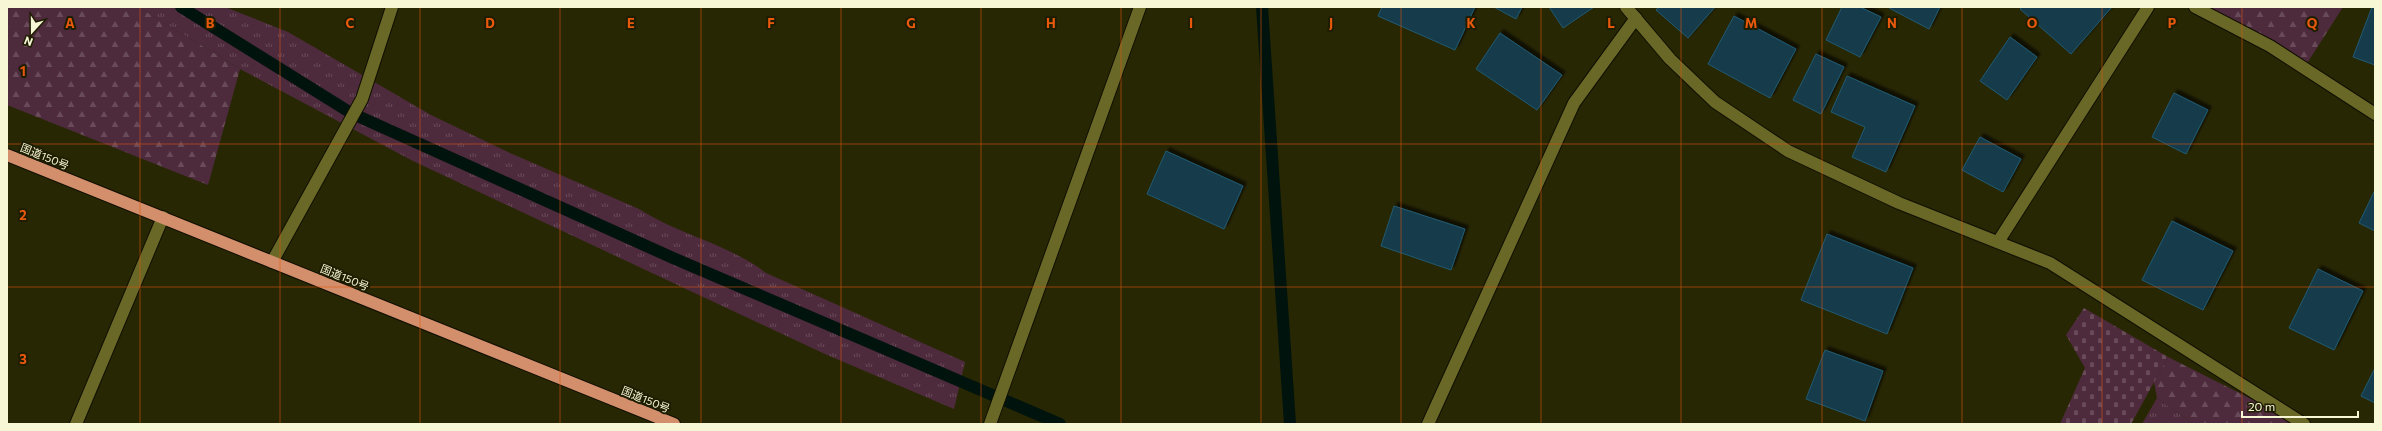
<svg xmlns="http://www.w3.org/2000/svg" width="2382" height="431" viewBox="0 0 2382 431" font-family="Commissioner,'Noto Sans JP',sans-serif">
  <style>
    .grass { fill: url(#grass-tufts) }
    .forest { fill: url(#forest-firs) }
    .cemetery { fill: url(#cemetery-stones) }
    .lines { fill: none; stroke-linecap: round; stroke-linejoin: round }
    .stream { stroke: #00140d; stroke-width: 12 }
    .building { fill: #133b4c; stroke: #215a72; filter: url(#shadow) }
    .minor-casing { stroke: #100f00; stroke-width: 14 }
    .highway-casing { stroke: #100f00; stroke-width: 14 }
    .minor { stroke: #696826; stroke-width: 12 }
    .highway { stroke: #d38f6b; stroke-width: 12 }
    .grid { fill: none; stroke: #e8590c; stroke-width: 1; stroke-opacity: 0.55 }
    .labels { text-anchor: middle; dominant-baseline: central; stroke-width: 4; stroke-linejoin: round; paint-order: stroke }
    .street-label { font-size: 11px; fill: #f7f7d6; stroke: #1e1d00 }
    .grid-label { font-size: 13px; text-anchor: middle; font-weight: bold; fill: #e8590c; stroke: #1e1d00; stroke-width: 4; stroke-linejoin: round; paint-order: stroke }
  </style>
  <defs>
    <pattern id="grass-tufts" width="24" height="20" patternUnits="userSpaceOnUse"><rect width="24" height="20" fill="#4e2a3d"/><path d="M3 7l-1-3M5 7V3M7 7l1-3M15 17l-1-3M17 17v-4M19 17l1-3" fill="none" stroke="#684a58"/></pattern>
    <pattern id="forest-firs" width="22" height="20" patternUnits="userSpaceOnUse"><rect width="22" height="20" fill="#4e2a3d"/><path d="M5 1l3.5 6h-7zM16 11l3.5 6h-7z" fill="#684a58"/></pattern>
    <pattern id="cemetery-stones" width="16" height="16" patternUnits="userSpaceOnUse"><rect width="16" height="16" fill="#4e2a3d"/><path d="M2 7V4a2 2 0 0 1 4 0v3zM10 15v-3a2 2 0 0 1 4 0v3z" fill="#684a58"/></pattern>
    <filter id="shadow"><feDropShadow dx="3.5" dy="-3.5" stdDeviation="1" flood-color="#0009"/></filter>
  </defs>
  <rect width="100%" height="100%" fill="#282704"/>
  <g class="grass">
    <path d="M138 7H225L288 32 431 115 510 153 639 209C679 235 729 244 766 273L965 362 954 409 825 354 413 161 240 69Z"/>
    <path d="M2157 398 2194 424H2142Z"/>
  </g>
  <g class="forest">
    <path d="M7 7H138L240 69 208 185 7 105Z"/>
    <path d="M2207 7H2343L2304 68Z"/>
    <path d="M2168 357 2301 424H2194L2157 398 2154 382Z"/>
  </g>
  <path class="cemetery" d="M2084 308 2168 357 2131 424H2060L2085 368 2066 335Z"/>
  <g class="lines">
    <g class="stream">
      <path d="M181 7 351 113 673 258 1060 424"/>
      <path d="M1262 7 1290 424"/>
    </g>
  </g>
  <g class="building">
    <path d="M1382 7H1475L1455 50 1378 16Z"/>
    <path d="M1494 7H1522L1516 19Z"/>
    <path d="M1549 7H1594L1563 28Z"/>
    <path d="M1659 7H1715L1688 38 1656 10Z"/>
    <path d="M1842 7H1860L1881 17 1860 57 1826 40Z"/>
    <path d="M1889 7H1940L1929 29 1889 8Z"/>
    <path d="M2022 7H2112L2071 54 2020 9Z"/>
    <path d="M2372 7H2375V65L2353 57Z"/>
    <path d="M1734 16 1796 49 1770 98 1708 64Z"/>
    <path d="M1500 33 1562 75 1537 110 1476 69Z"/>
    <path d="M2010 37 2037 57 2007 100 1980 81Z"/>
    <path d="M1816 54 1844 67 1821 114 1793 100Z"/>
    <path d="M1847 76 1915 106 1886 172 1852 157 1865 127 1831 112Z"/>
    <path d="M2174 93 2208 110 2186 154 2152 137Z"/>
    <path d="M1980 137 2021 159 2003 192 1962 170Z"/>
    <path d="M1166 151 1243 186 1224 229 1147 194Z"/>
    <path d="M2375 190V231L2359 223Z"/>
    <path d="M1394 206 1465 229 1451 270 1381 246Z"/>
    <path d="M2172 221 2233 251 2203 310 2142 280Z"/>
    <path d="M1827 234 1913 268 1887 334 1801 300Z"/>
    <path d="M2318 269 2363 291 2334 350 2289 328Z"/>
    <path d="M1825 350 1883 371 1865 421 1806 399Z"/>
    <path d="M2375 368V403L2361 396Z"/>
  </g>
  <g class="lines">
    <defs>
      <g id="minor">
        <path d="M1626 7 1670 59 1715 102 1788 151 1899 203 2050 263 2304 424"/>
        <path d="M2195 7 2270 46 2375 114"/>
        <path d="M1998 242 2148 7"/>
        <path d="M272 262 362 99 392 7"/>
        <path d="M76 424 163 217"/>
        <path d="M990 424 1140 7"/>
        <path d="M1428 424 1574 103 1636 18"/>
      </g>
      <path id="highway" d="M7 155 674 424"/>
    </defs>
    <use href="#minor" class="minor-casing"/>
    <use href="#highway" class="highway-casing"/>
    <use href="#minor" class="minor"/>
    <use href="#highway" class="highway"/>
  </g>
  <path class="grid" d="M140 7V424M280 7V424M420 7V424M560 7V424M701 7V424M841 7V424M981 7V424M1121 7V424M1261 7V424M1401 7V424M1541 7V424M1681 7V424M1822 7V424M1962 7V424M2102 7V424M2242 7V424M7 144H2375M7 287H2375"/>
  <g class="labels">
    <g class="street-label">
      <text transform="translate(45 156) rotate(22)">国道150号</text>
      <text transform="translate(345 277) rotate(22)">国道150号</text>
      <text transform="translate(646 399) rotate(22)">国道150号</text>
    </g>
  </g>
  <g class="grid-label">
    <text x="70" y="28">A</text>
    <text x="210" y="28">B</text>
    <text x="350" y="28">C</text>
    <text x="490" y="28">D</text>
    <text x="631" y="28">E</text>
    <text x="771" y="28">F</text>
    <text x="911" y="28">G</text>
    <text x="1051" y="28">H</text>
    <text x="1191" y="28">I</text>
    <text x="1331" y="28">J</text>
    <text x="1471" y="28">K</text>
    <text x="1611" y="28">L</text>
    <text x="1751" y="28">M</text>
    <text x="1892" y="28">N</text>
    <text x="2032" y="28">O</text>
    <text x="2172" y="28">P</text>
    <text x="2312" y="28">Q</text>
    <text x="23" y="76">1</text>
    <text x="23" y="220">2</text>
    <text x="23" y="364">3</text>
  </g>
  <rect width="2382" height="431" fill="none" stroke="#f7f7d6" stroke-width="16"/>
  <g transform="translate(32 32) rotate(201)" stroke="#1e1d00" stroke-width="3" paint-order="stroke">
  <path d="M0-3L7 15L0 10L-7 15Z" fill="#f7f7d6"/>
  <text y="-6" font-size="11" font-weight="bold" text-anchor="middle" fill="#f7f7d6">N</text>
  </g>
  <path d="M2242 411v6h116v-6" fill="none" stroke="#f7f7d6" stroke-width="2"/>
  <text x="2248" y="411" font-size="12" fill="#f7f7d6" stroke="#1e1d00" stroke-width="3" paint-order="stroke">20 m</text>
</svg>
